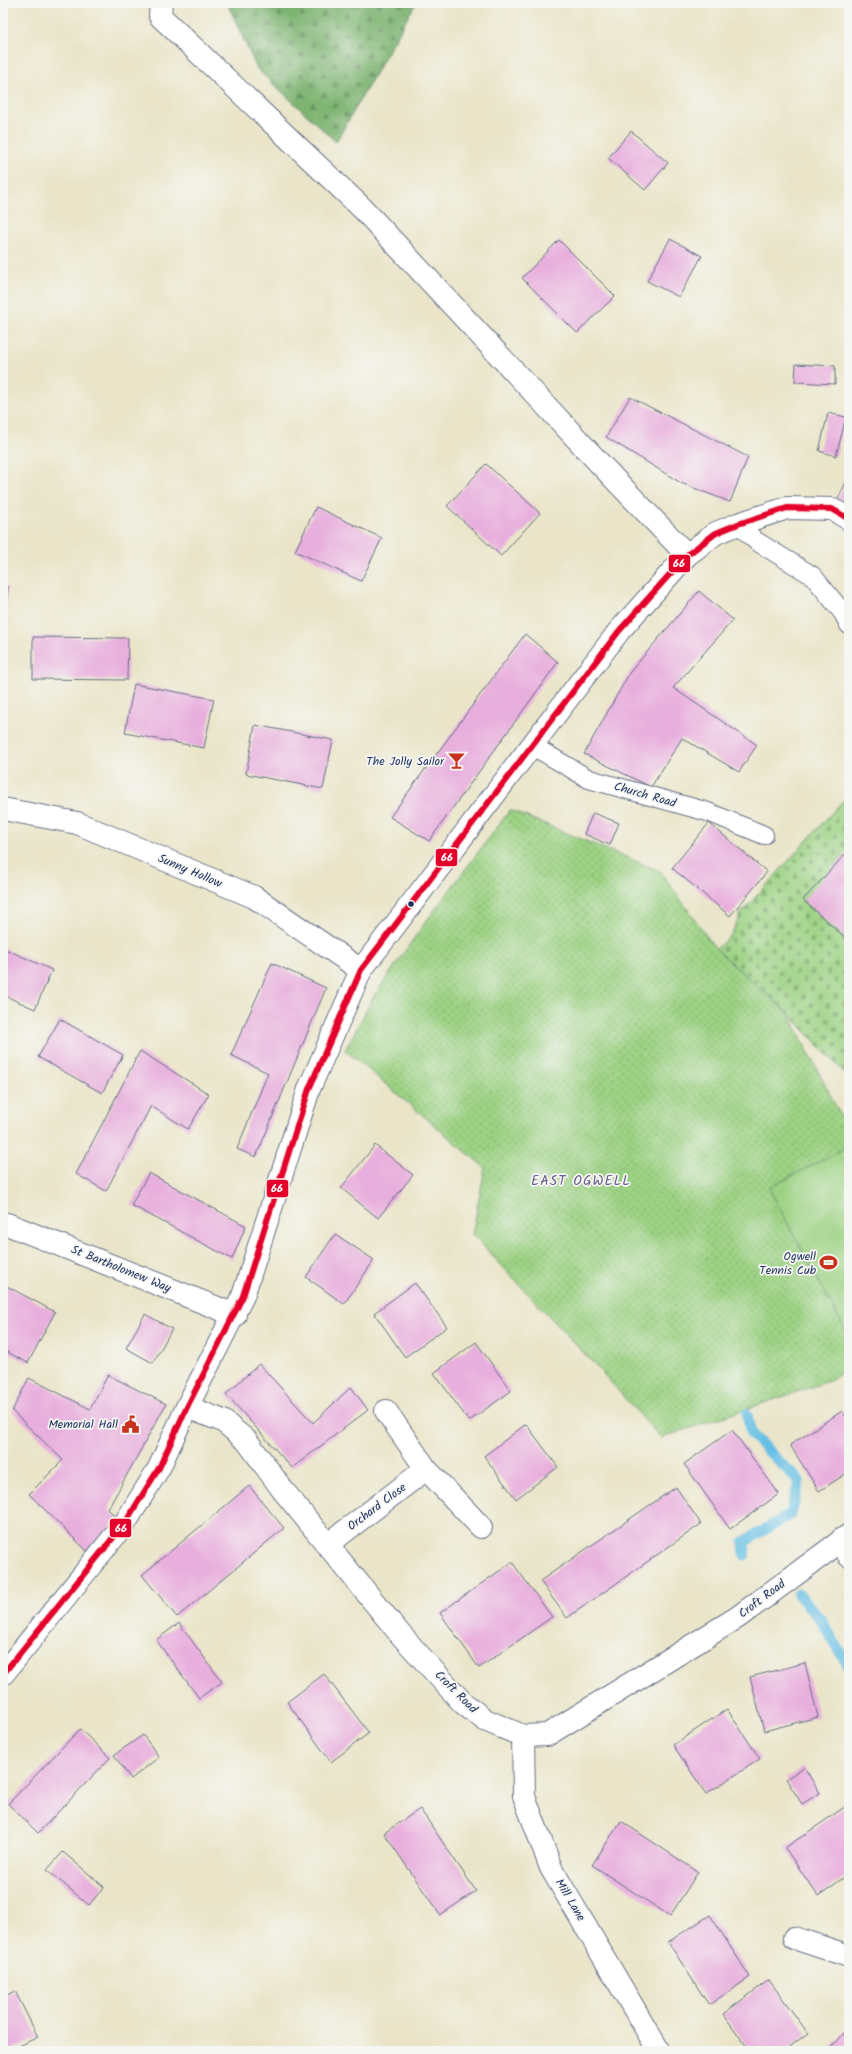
<svg xmlns="http://www.w3.org/2000/svg" width="852" height="2054" viewBox="0 0 852 2054" font-family="Kalam,sans-serif">
  <style>
    .grass { fill: url(#grass-dots); stroke: #5c8070 }
    .forest { fill: url(#forest-firs); stroke: #4c7268 }
    .cemetery { fill: url(#cemetery-stones); stroke: #5c8070 }
    .park { fill: #9cd283; stroke: #5c8070 }
    .lines { fill: none; stroke-linecap: round; stroke-linejoin: round }
    .stream { stroke: #66bfe4; stroke-width: 11 }
    .building { fill: #e8aedd }
    .lane-casing { stroke: #636f83; stroke-width: 20 }
    .street-casing { stroke: #636f83; stroke-width: 24 }
    .lane { stroke: #fff; stroke-width: 18 }
    .street { stroke: #fff; stroke-width: 22 }
    .bus-1-casing { stroke: #f6f6f2; stroke-width: 9 }
    .bus-1 { stroke: #e4002b; stroke-width: 6 }
    .bus-dot { fill: #1b2f5e; stroke: #f6f6f2; stroke-width: 1.5 }
    .labels { text-anchor: middle; dominant-baseline: central; stroke-width: 3.5; stroke-linejoin: round; paint-order: stroke }
    .poi-label { font-size: 12px; fill: #1b2f5e; stroke: #f6f6f2; text-anchor: end }
    .street-label { font-size: 12px; fill: #1b2f5e; stroke: #f6f6f2 }
    .quarter-label { font-size: 14px; letter-spacing: 1px; fill: #635b8a; stroke: #f6f6f2 }
    .line-badge { stroke: #f6f6f2; stroke-width: 1.5 }
    .badge-label { font-size: 11px; text-anchor: middle; font-weight: bold; fill: #fff }
  </style>
  <defs>
    <pattern id="grass-dots" width="8" height="8" patternUnits="userSpaceOnUse"><rect width="8" height="8" fill="#9cd283"/><path d="M2 2h.1M6 6h.1" fill="none" stroke="#7eab6e" stroke-width="1.8" stroke-linecap="round"/></pattern>
    <pattern id="forest-firs" width="22" height="20" patternUnits="userSpaceOnUse"><rect width="22" height="20" fill="#7db471"/><path d="M5 1l3.5 6h-7zM16 11l3.5 6h-7z" fill="#669360"/></pattern>
    <pattern id="cemetery-stones" width="16" height="16" patternUnits="userSpaceOnUse"><rect width="16" height="16" fill="#9cd283"/><path d="M2 7V4a2 2 0 0 1 4 0v3zM10 15v-3a2 2 0 0 1 4 0v3z" fill="#7eab6e"/></pattern>
  </defs>
  <rect width="100%" height="100%" fill="#f6f6f2"/>
  <filter id="ink" filterUnits="userSpaceOnUse"><feTurbulence type="fractalNoise" baseFrequency=".025" numOctaves="2"/><feDisplacementMap in="SourceGraphic" scale="8" xChannelSelector="R" yChannelSelector="G"/><feConvolveMatrix kernelMatrix="1 2 1 2 8 2 1 2 1" color-interpolation-filters="sRGB"/></filter>
  <filter id="wash" filterUnits="userSpaceOnUse"><feTurbulence type="fractalNoise" baseFrequency=".012" numOctaves="4" result="noise"/><feDisplacementMap in="SourceGraphic" scale="16" xChannelSelector="R" yChannelSelector="G"/><feGaussianBlur stdDeviation="0.9" result="paint"/><feColorMatrix in="noise" values="0 0 0 0 0 0 0 0 0 0 0 0 0 0 0 0 0 1.4 0 .05"/><feComposite in="paint" operator="in"/></filter>
  <g filter="url(#wash)">
    <rect width="100%" height="100%" fill="#eae5c9"/>
    <path class="grass" d="M510 810 660 871 716 949 789 1014 849 1132V1146L769 1188 849 1337V1366L832 1380 661 1438 595 1365 472 1234 485 1168 345 1050 374 996 421 928Z"/>
    <path class="forest" d="M227 3H416L336 142 257 69Z"/>
    <path class="cemetery" d="M849 794V1078L789 1014 716 949 731 935 742 912Z"/>
    <path class="park" d="M849 1146V1337L769 1188Z"/>
    <g class="lines">
      <g class="stream">
        <path d="M745 1555 744 1542 791 1514 799 1481 751 1434 747 1414"/>
        <path d="M798 1594 821 1620 849 1667"/>
      </g>
    </g>
    <g id="blocks">
      <g class="building">
        <path d="M631 131 668 163 645 190 608 158Z"/>
        <path d="M670 239 702 256 679 297 647 281Z"/>
        <path d="M559 240 615 296 577 333 522 278Z"/>
        <path d="M796 364 835 366V384L795 382Z"/>
        <path d="M630 397 748 457 730 502 681 483 606 437Z"/>
        <path d="M828 413 846 417 836 456 819 451Z"/>
        <path d="M486 464 540 513 501 556 447 506Z"/>
        <path d="M849 476V507L837 501Z"/>
        <path d="M316 507 382 538 361 581 295 551Z"/>
        <path d="M3 587H8L4 623H3Z"/>
        <path d="M699 591 733 620 673 688 757 745 739 772 682 738 651 787 584 754 630 672Z"/>
        <path d="M525 634 558 662 429 841 390 817Z"/>
        <path d="M33 637 128 638 127 680 33 679Z"/>
        <path d="M134 684 214 699 204 748 125 733Z"/>
        <path d="M255 725 333 740 323 789 246 774Z"/>
        <path d="M593 813 619 823 610 845 584 834Z"/>
        <path d="M709 823 767 872 730 916 672 868Z"/>
        <path d="M849 850V941L803 900Z"/>
        <path d="M3 948 52 970 35 1009 3 995Z"/>
        <path d="M272 963 326 988 256 1157 237 1149 268 1073 231 1055Z"/>
        <path d="M60 1019 123 1055 102 1093 38 1057Z"/>
        <path d="M140 1051 209 1094 188 1129 151 1106 106 1191 76 1174Z"/>
        <path d="M375 1145 413 1175 378 1218 341 1188Z"/>
        <path d="M149 1173 246 1226 232 1259 131 1205Z"/>
        <path d="M335 1234 374 1260 344 1304 306 1277Z"/>
        <path d="M415 1283 447 1327 405 1357 374 1313Z"/>
        <path d="M3 1284 55 1312 28 1363 3 1350Z"/>
        <path d="M145 1314 172 1329 153 1363 126 1348Z"/>
        <path d="M476 1342 511 1391 469 1421 434 1373Z"/>
        <path d="M259 1364 313 1423 351 1387 368 1410 292 1468 226 1394Z"/>
        <path d="M108 1375 166 1404 108 1509 118 1519 87 1551 29 1494 63 1460 12 1411 29 1378 90 1409Z"/>
        <path d="M842 1411 849 1421V1472L819 1491 790 1445Z"/>
        <path d="M526 1424 558 1467 516 1499 484 1456Z"/>
        <path d="M732 1430 779 1494 730 1529 684 1464Z"/>
        <path d="M249 1486 284 1528 177 1617 142 1575Z"/>
        <path d="M676 1487 701 1524 567 1618 540 1581Z"/>
        <path d="M512 1562 552 1617 479 1668 440 1613Z"/>
        <path d="M179 1623 222 1682 199 1698 156 1640Z"/>
        <path d="M805 1663 818 1717 764 1731 750 1677Z"/>
        <path d="M324 1674 369 1733 331 1762 287 1702Z"/>
        <path d="M727 1709 760 1759 706 1794 673 1745Z"/>
        <path d="M80 1729 110 1758 38 1833 8 1804Z"/>
        <path d="M143 1735 159 1757 131 1779 114 1755Z"/>
        <path d="M804 1767 820 1793 802 1804 786 1779Z"/>
        <path d="M849 1804V1874L818 1896 785 1848Z"/>
        <path d="M420 1809 476 1891 440 1915 384 1833Z"/>
        <path d="M621 1821 698 1872 670 1916 592 1865Z"/>
        <path d="M63 1852 104 1887 89 1905 47 1870Z"/>
        <path d="M710 1915 750 1977 709 2005 668 1942Z"/>
        <path d="M769 1980 808 2033 784 2051H750L723 2014Z"/>
        <path d="M15 1991 38 2037 9 2051H3V1997Z"/>
        <path d="M849 2026V2051H828Z"/>
      </g>
    </g>
  </g>
  <g filter="url(#ink)">
    <use href="#blocks" fill-opacity="0" stroke="#636f83" stroke-width="1"/>
    <g class="lines">
      <defs>
        <g id="lane">
          <path d="M738 524 756 541 813 576 843 613 849 625"/>
          <path d="M531 745 589 779 708 812 764 835"/>
        </g>
        <g id="street">
          <path d="M161 3 160 16 363 209 603 467 687 555"/>
          <path d="M3 809 77 823 254 897 361 970"/>
          <path d="M7 1224 235 1315"/>
          <path d="M187 1407 223 1421 247 1441 282 1489 400 1634 463 1703 485 1720 523 1736 547 1735 738 1617 849 1535"/>
          <path d="M386 1411 426 1469 481 1527"/>
          <path d="M842 1539 849 1556"/>
          <path d="M327 1545 426 1469"/>
          <path d="M3 1674 125 1523 159 1468 187 1407 243 1296 309 1089 361 970 619 631 687 555 716 533 738 524 787 508 832 509 849 519"/>
          <path d="M523 1736 524 1796 551 1868 659 2051"/>
          <path d="M794 1938 849 1956"/>
        </g>
      </defs>
      <use href="#lane" class="lane-casing"/>
      <use href="#street" class="street-casing"/>
      <use href="#lane" class="lane"/>
      <use href="#street" class="street"/>
      <defs>
        <path id="bus-1" d="M3 1674 125 1523 159 1468 187 1407 243 1296 309 1089 361 970 619 631 687 555 716 533 738 524 787 508 832 509 849 519"/>
      </defs>
      <use href="#bus-1" class="bus-1-casing"/>
      <use href="#bus-1" class="bus-1"/>
    </g>
  </g>
  <defs>
    <symbol id="bar-bare" viewBox="-9 -9 18 18"><path d="M-6-5H6L.8 .8V4.5H3.5V6h-7V4.5H-.8V.8Z" fill="#c8321e" stroke="#f6f6f2" stroke-width="2.5" paint-order="stroke"/></symbol>
    <symbol id="stadium-bare" viewBox="-9 -9 18 18"><path d="M0-5a6.5 5 0 1 0 0 10a6.5 5 0 1 0 0-10ZM-3.5-1.8h7v3.6h-7Z" fill="#c8321e" stroke="#f6f6f2" stroke-width="2.5" paint-order="stroke"/></symbol>
    <symbol id="civic-bare" viewBox="-9 -9 18 18"><path d="M-.6-6.5H3V-4.5H.6V-3L4-1V1h2V6H-6V1h2V-1L-.6-3ZM-1.2 2.5V6h2.4V2.5Z" fill="#c8321e" stroke="#f6f6f2" stroke-width="2.5" paint-order="stroke"/></symbol>
  </defs>
  <g fill-rule="evenodd">
    <use href="#bar-bare" x="444" y="748" width="25" height="25"/>
    <use href="#stadium-bare" x="816" y="1250" width="25" height="25"/>
    <use href="#civic-bare" x="118" y="1412" width="25" height="25"/>
  </g>
  <circle class="bus-dot" cx="411" cy="904" r="3.5"/>
  <g class="labels">
    <g class="poi-label">
      <text x="444" y="761">The Jolly Sailor</text>
      <text x="816" y="1256">Ogwell<tspan x="816" dy="14">Tennis Cub</tspan></text>
      <text x="118" y="1424">Memorial Hall</text>
    </g>
    <g class="street-label">
      <text transform="translate(645 795) rotate(16)">Church Road</text>
      <text transform="translate(190 871) rotate(23)">Sunny Hollow</text>
      <text transform="translate(121 1269) rotate(22)">St Bartholomew Way</text>
      <text transform="translate(377 1507) rotate(-37)">Orchard Close</text>
      <text transform="translate(762 1599) rotate(-37)">Croft Road</text>
      <text transform="translate(456 1692) rotate(45)">Croft Road</text>
      <text transform="translate(570 1900) rotate(59)">Mill Lane</text>
    </g>
    <g class="quarter-label">
      <text x="581" y="1181">EAST OGWELL</text>
    </g>
  </g>
  <g class="line-badge">
    <rect x="668" y="554" width="23" height="19" rx="4" fill="#e4002b"/>
    <rect x="435" y="848" width="23" height="19" rx="4" fill="#e4002b"/>
    <rect x="266" y="1179" width="23" height="19" rx="4" fill="#e4002b"/>
    <rect x="109" y="1518" width="23" height="20" rx="4" fill="#e4002b"/>
  </g>
  <g class="badge-label">
    <text x="679" y="567">66</text>
    <text x="447" y="861">66</text>
    <text x="277" y="1192">66</text>
    <text x="121" y="1532">66</text>
  </g>
  <rect width="852" height="2054" fill="none" stroke="#f6f6f2" stroke-width="16"/>
</svg>
